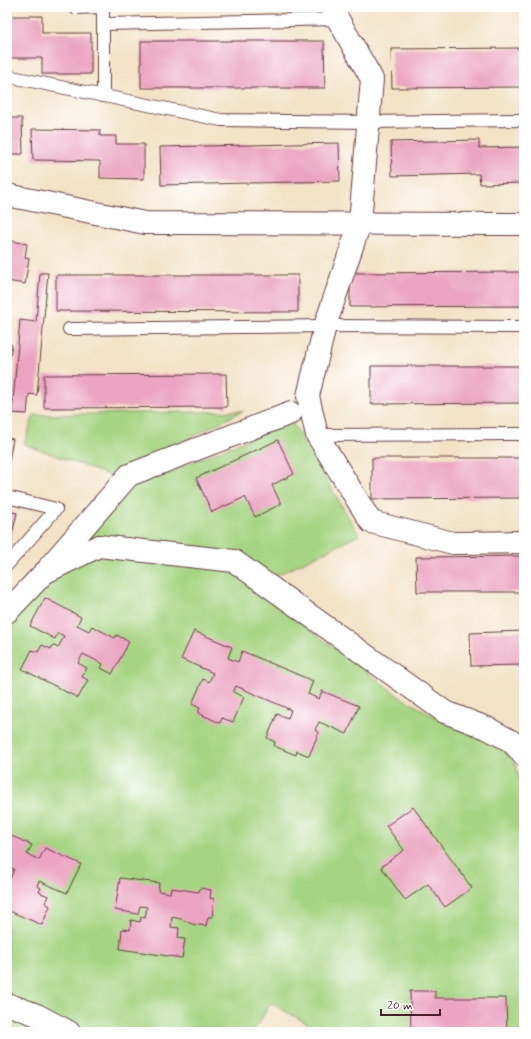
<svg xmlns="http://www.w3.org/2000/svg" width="531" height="1039" viewBox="0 0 531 1039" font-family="Mynerve,sans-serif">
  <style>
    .green { fill: #a6d482; stroke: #787a56 }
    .building { fill: #eba4c1 }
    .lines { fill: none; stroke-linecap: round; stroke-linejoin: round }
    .lane-casing { stroke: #633c42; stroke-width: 14 }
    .street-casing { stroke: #633c42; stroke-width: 24 }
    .lane { stroke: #fff; stroke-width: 12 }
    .street { stroke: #fff; stroke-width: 22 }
  </style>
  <rect width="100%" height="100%" fill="#fff"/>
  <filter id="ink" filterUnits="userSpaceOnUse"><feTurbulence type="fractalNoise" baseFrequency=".025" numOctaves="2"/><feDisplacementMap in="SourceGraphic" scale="8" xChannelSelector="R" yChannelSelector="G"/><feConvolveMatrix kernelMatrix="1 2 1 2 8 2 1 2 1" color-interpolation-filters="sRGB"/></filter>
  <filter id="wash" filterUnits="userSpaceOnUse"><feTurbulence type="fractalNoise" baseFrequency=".012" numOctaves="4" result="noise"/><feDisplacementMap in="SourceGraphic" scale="16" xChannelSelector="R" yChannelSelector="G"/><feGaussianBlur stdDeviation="0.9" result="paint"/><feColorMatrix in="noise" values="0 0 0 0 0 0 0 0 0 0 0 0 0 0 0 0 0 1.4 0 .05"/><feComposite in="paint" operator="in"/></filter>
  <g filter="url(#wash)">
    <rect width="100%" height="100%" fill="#f3e2c6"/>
    <g class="green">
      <path d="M243 411 114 477 24 444 34 415Z"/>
      <path d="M292 422 359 535 253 587 400 697 450 725 506 752 516 765 524 798V1032H322L271 1003 253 1032H7V624L135 485Z"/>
    </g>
    <g id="blocks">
      <g class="building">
        <path d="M7 16H42V33H91V74H42V58H7Z"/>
        <path d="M141 41H324L325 88H141Z"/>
        <path d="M523 48H524V87L392 88 391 49Z"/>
        <path d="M7 118H22L23 154H7Z"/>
        <path d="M32 129 100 130V136H116V144H144V179L100 178V161L33 160Z"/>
        <path d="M479 140V148L524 147V183L480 184 479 174 392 176 391 142Z"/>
        <path d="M339 143 340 181 161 185 160 147Z"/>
        <path d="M7 240 27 244 25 257 29 258 25 284 7 281Z"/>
        <path d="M524 272V306L350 307V273Z"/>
        <path d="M40 273H48L37 395 29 394 27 414 12 413 20 320 36 322Z"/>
        <path d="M56 275H298V312L56 311Z"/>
        <path d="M7 344 12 345 8 369 7 368Z"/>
        <path d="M371 366H524V403L371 404Z"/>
        <path d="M226 374 227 407 44 408V375Z"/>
        <path d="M7 424 11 425 8 438 13 439 8 467H7Z"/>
        <path d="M278 440 294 474 272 485 281 504 255 517 245 497 212 512 196 478Z"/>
        <path d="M372 458H524V498L372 499Z"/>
        <path d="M7 511 17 513 9 547 7 546Z"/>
        <path d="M524 556V592H417L416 557Z"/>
        <path d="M45 598 81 617 77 625 89 631 92 626 115 638 117 635 129 642 112 674 101 668 103 664 83 654 78 663 87 668 82 677 88 680 78 698 22 669 32 650 38 652 42 645 51 649 53 645 58 648 64 636 58 633 55 639 30 626Z"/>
        <path d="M194 631 232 647 228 658 238 662 242 651 313 681 308 694 319 699 322 691 359 706 347 734 319 722 315 730 319 732 309 756 297 751 296 755 274 746 275 742 267 738 277 714 288 718 291 710 236 686 233 692 244 697 233 722 222 718 220 723 198 713 200 708 192 704 203 679 209 682 213 673 181 659Z"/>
        <path d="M524 631V665L471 666 470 633Z"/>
        <path d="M413 807 472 888 445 907 428 884 405 900 381 867 404 850 386 826Z"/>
        <path d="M7 834 32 845 27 854 39 860 45 848 81 864 67 893 39 881 37 886 41 888 39 892 48 896 45 903 50 906 42 925 7 910V877L10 879 14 869 7 866Z"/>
        <path d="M120 878 159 883 158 891 170 893 171 888 199 892 200 888 211 890 210 898 214 899 212 917H208L206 926 192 924 181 919 172 917 171 927 179 928 178 938 185 939 182 958 120 949 122 929 130 930 131 920 140 922 141 917 145 918 147 907 140 906 138 914 115 910Z"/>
        <path d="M410 991H435V998H506L507 1032H411Z"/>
      </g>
    </g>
  </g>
  <g filter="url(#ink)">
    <use href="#blocks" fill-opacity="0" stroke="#633c42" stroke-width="1"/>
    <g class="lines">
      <defs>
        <g id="lane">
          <path d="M75 7V8L103 7V96"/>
          <path d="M103 24 338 19"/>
          <path d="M7 76 221 120 369 122 524 120"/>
          <path d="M69 329 325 326 524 327"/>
          <path d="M317 435 524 434"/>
          <path d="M7 497 56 509 7 565"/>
        </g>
        <g id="street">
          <path d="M331 7 372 79 360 223 325 326 308 396 317 435 371 522 453 543 524 542"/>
          <path d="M7 195 145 223 524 224"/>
          <path d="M50 566 129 475 291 413"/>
          <path d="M7 612 44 573 99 546 234 561 445 712 487 728 511 741 524 755"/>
          <path d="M7 1004 37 1015 69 1032"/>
        </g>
      </defs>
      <use href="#lane" class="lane-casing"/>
      <use href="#street" class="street-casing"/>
      <use href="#lane" class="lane"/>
      <use href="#street" class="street"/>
    </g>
  </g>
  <rect width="531" height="1039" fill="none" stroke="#fff" stroke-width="24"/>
  <path d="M381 1009v6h59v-6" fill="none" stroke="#4a1f2b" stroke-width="2"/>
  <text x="387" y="1009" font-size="12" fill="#4a1f2b" stroke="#ffffff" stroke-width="3" paint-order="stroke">20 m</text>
</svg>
